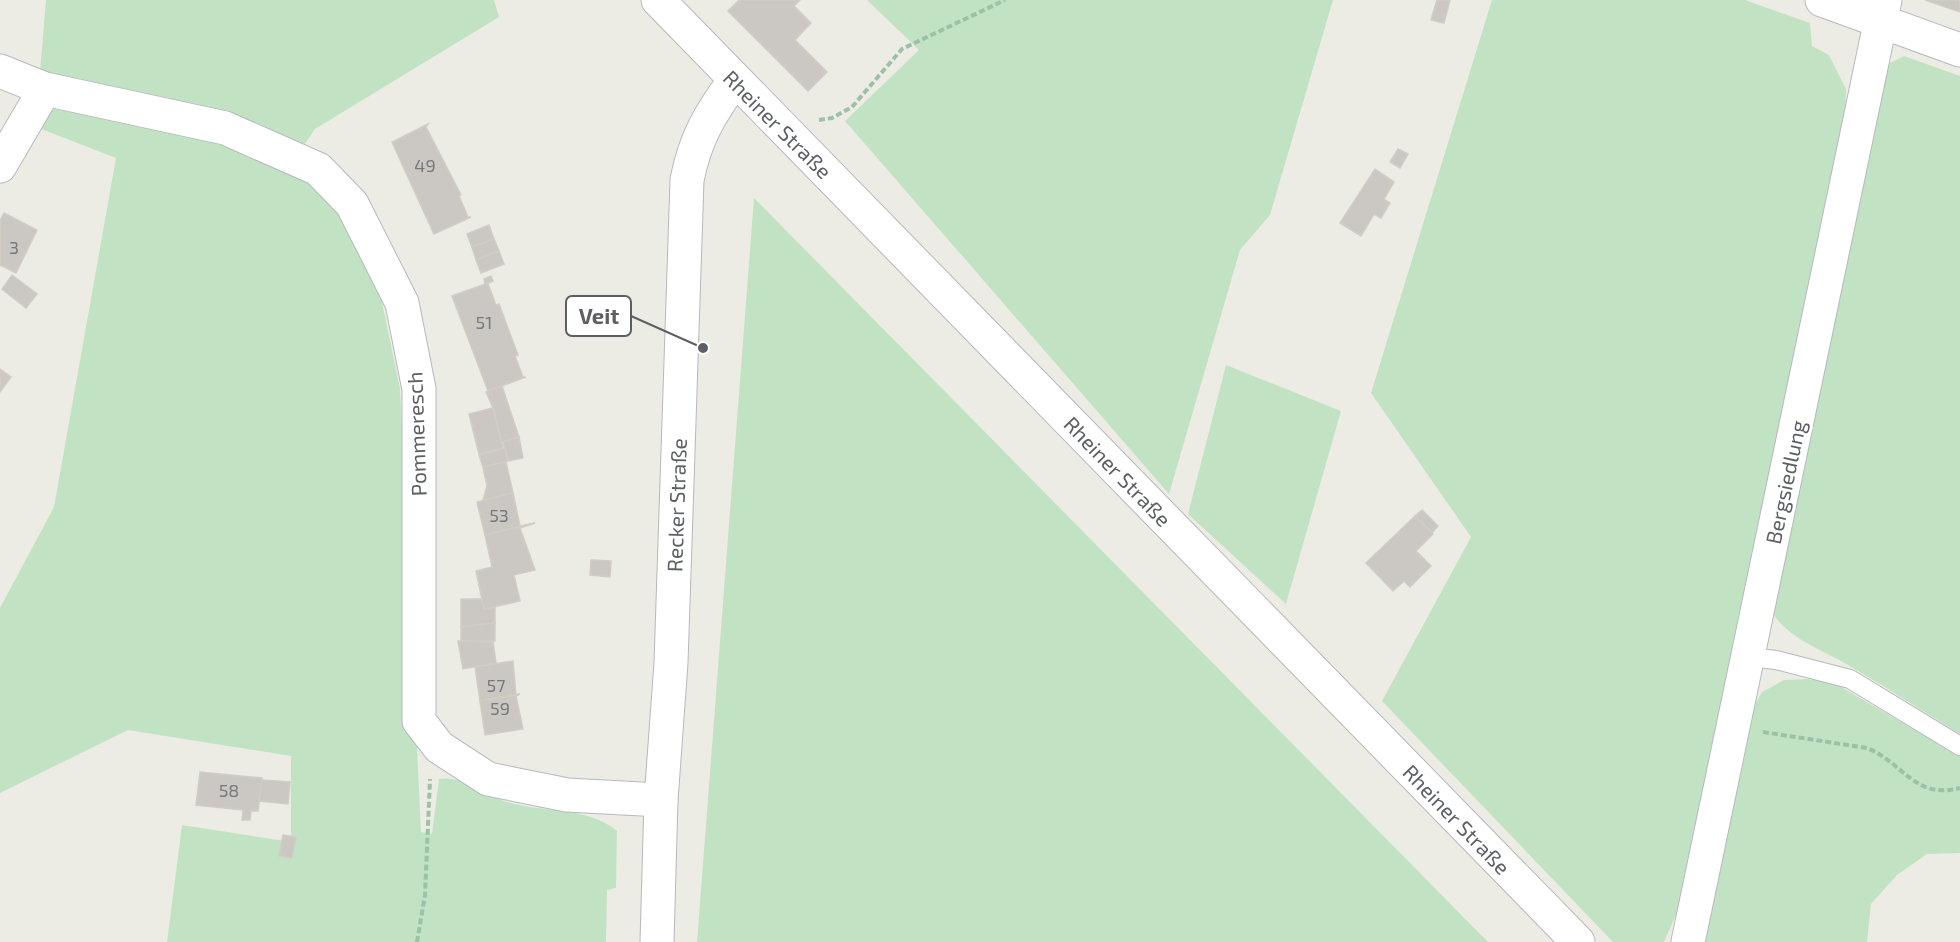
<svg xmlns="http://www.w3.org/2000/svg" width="1960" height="942" viewBox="0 0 1960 942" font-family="'Exo 2',sans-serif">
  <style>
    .green { fill: #c2e3c3 }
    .building { fill: #cbc8c4; stroke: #d2cdc3; stroke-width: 1.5 }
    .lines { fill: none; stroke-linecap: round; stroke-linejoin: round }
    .service-casing { stroke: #b6b9bd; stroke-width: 20 }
    .minor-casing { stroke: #b6b9bd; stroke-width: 35 }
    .secondary-casing { stroke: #b6b8bd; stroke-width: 35 }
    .path { stroke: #9bc1a6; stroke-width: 4; stroke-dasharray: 6 3; stroke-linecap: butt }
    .service { stroke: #fff; stroke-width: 18 }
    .minor { stroke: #fff; stroke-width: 33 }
    .secondary { stroke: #fff; stroke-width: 33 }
    .labels { text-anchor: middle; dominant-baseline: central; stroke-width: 6; stroke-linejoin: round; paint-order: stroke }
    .number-label { font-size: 18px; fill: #78797c }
    .street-label { font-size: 21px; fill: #5c5f64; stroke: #fff }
    .leader { fill: none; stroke: #5c5f64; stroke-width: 2 }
    .callout-dot { fill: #5c5f64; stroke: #fff; stroke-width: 2 }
    .callout { fill: #fff; stroke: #5c5f64; stroke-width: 2 }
    .callout-label { font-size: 22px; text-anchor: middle; font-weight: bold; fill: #5c5f64 }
  </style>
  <rect width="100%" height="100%" fill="#edece4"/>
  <g class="green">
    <path d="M46 0H494L499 17 315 129 298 154 40 72Z"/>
    <path d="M867 0H1333L1270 215 1240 250 1169 494 845 121 919 50Z"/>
    <path d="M1492 0H1745L1810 23 1812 46 1829 55 1846 89 1845 123 1683 899 1664 942H1613L1382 701 1471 537 1371 393Z"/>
    <path d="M1904 56 1960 76V734C1924 712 1889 689 1853 668 1826 651 1791 641 1773 614L1888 64Z"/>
    <path d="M51 98 222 133 290 163 340 213 381 297 400 389 421 832 432 834 439 779C461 775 484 793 504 801 540 814 586 805 617 831L616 888 607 890 606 942H167L182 825 291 842V756L128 730 0 793V608L54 507 116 158 36 127Z"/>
    <path d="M754 198 1488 942H697Z"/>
    <path d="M1226 365 1341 411 1286 604 1188 514Z"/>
    <path d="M1808 679 1834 683 1960 756V853L1927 854 1897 875 1871 904 1867 942H1699L1742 768 1754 706 1762 692 1784 680Z"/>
  </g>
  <g class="building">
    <path d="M739 0H800L794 6 811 23 795 40 827 72 808 91 728 11Z"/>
    <path d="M1437 0H1450L1444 23 1431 20Z"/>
    <path d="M1925 0H1960V12Z"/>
    <path d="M428 124 426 127 461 195 459 196 468 217H471L434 234 392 142Z"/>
    <path d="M1398 149 1408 154 1400 168 1390 162Z"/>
    <path d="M1375 169 1394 182 1384 199 1390 203 1381 218 1374 214 1361 236 1340 223Z"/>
    <path d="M4 213 37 230 16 273 0 265V221Z"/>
    <path d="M489 225 494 239 472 247 467 234Z"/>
    <path d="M494 239 499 251 476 260 472 247Z"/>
    <path d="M499 251 504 264 481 273 476 260Z"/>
    <path d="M12 275 37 294 26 308 2 289Z"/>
    <path d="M491 276 493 281 485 284 484 279Z"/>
    <path d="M491 282 488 284 496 305 499 304 518 355 515 356 523 377H526L488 391 452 296Z"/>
    <path d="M0 369 11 377 0 392Z"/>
    <path d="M502 386 519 437 501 442 493 408 486 392Z"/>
    <path d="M493 408 503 448 479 454 469 414Z"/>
    <path d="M519 437 523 458 508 461 503 442Z"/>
    <path d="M505 448 508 461 483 467 479 455Z"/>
    <path d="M506 462 513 493 483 500 487 486 483 467Z"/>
    <path d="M513 493 520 526 535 523 485 535 477 502Z"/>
    <path d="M1422 510 1438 526 1432 533 1415 516Z"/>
    <path d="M1415 516 1433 534 1416 551 1431 566 1410 587 1404 581 1393 591 1366 563Z"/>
    <path d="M535 523 520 528 535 570 514 575 520 601 484 609 476 571 492 567 485 535Z"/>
    <path d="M591 560 611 561 610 577 590 575Z"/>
    <path d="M461 599H482L484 609 495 607V623L461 627Z"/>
    <path d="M495 623V641H461V627Z"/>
    <path d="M458 641 493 642 496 663 463 669Z"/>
    <path d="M513 661 516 695 520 694 480 701 475 667Z"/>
    <path d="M520 694 516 696 523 729 485 735 480 701Z"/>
    <path d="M200 772 262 778 258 811H251L250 820H242L243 810 196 805Z"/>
    <path d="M262 780 290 782 288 804 259 801Z"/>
    <path d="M283 835 296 837 292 858 279 856Z"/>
  </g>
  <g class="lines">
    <defs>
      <path id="service" d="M1749 657 1776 660 1850 679 1960 746"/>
      <g id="minor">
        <path d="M1822 0 1960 50"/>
        <path d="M0 71 45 89 225 128 318 169 352 204 402 303 419 389V721L439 747 488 779 567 795 661 800"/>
        <path d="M0 166 45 89"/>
        <path d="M1688 942 1885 0"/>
      </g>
      <g id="secondary">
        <path d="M658 0 1578 942"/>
        <path d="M657 942 661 800 671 663 687 180C695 139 710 113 735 80"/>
      </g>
    </defs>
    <use href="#service" class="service-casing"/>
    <use href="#minor" class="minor-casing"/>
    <use href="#secondary" class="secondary-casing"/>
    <g class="path">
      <path d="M819 120 832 118 852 107 902 49 1005 0"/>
      <path d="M1763 732 1867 748C1903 762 1914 800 1960 788"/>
      <path d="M417 942 425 895 430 779"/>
    </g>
    <use href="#service" class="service"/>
    <use href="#minor" class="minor"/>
    <use href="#secondary" class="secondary"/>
  </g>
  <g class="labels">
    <g class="number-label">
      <text x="425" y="165">49</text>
      <text x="14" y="247">3</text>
      <text x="484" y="322">51</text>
      <text x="499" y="515">53</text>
      <text x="496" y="685">57</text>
      <text x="500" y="708">59</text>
      <text x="229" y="790">58</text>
    </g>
    <g class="street-label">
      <text transform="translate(778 124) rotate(45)">Rheiner Straße</text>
      <text transform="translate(416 434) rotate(-92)">Pommeresch</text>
      <text transform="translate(1118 471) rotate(46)">Rheiner Straße</text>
      <text transform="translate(1785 482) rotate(-78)">Bergsiedlung</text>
      <text transform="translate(676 505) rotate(-88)">Recker Straße</text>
      <text transform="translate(1457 819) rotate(46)">Rheiner Straße</text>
    </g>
  </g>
  <path class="leader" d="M703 348L631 316"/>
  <circle class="callout-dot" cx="703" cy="348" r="6"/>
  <rect class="callout" x="566" y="296" width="65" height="40" rx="6"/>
  <g class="callout-label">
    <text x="599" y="324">Veit</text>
  </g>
</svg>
